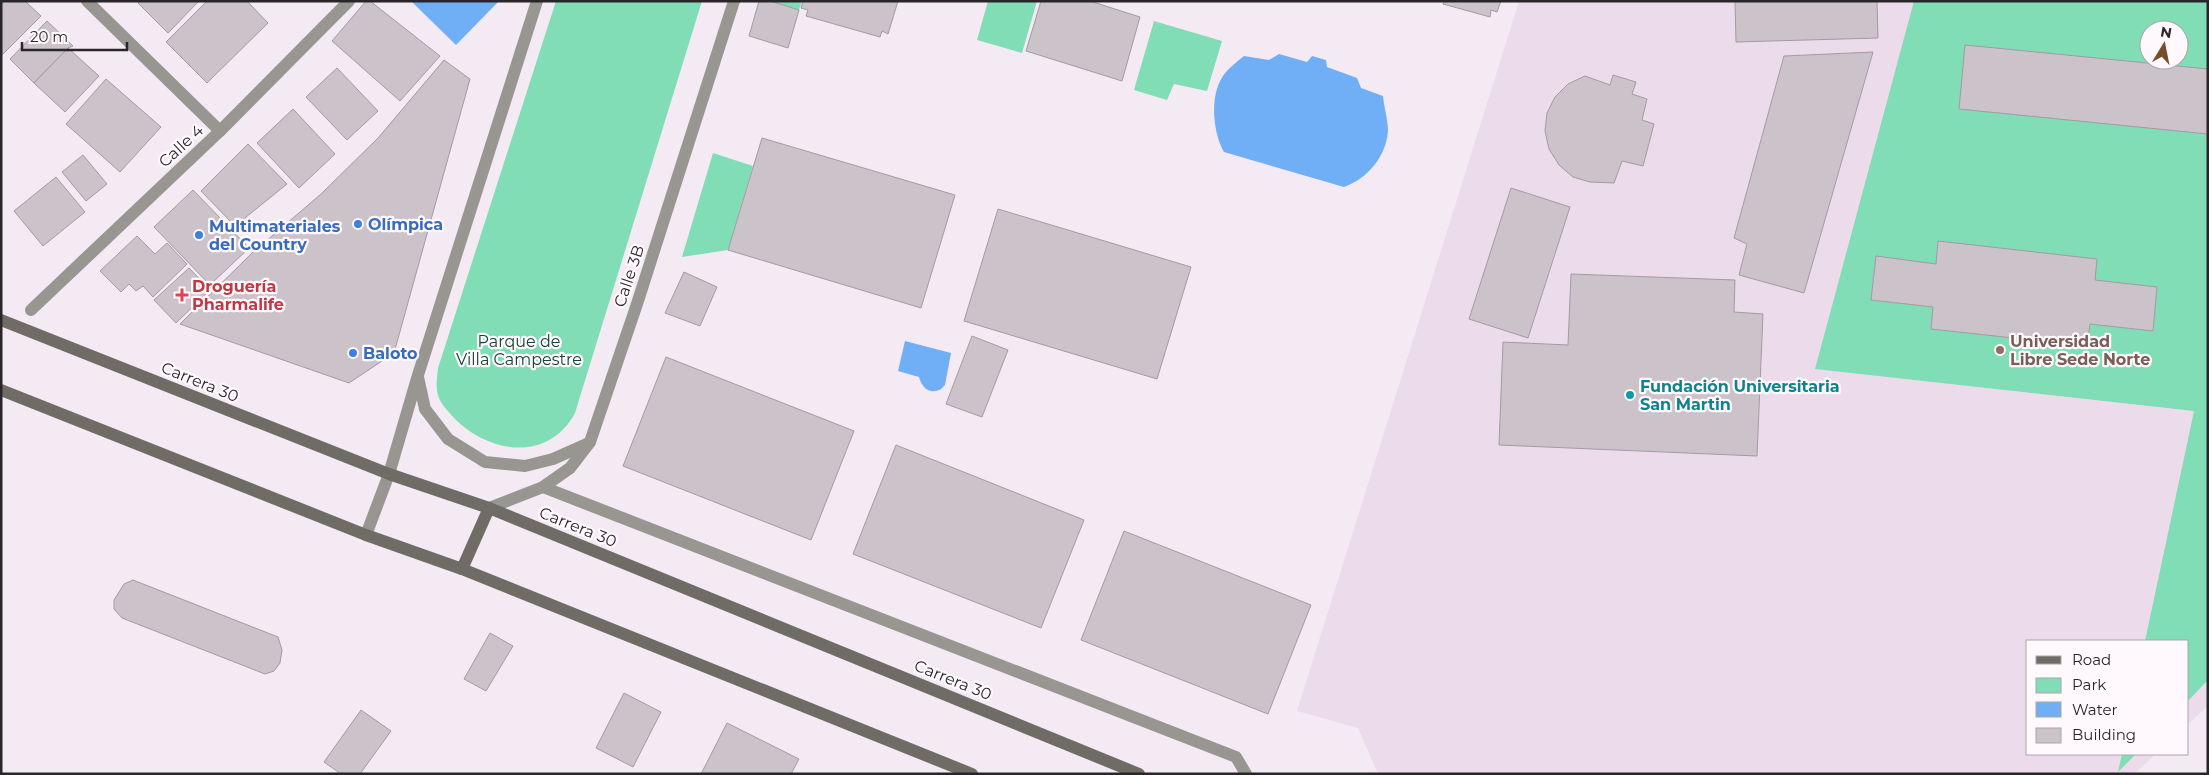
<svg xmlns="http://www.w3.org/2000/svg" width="2209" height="775" viewBox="0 0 2209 775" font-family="Montserrat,sans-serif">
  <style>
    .built { fill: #ecdceb; fill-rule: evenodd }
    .green { fill: #81ddb5; fill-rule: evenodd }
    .water { fill: #70aef5 }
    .building { fill: #cbc2ca; stroke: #a39aa3 }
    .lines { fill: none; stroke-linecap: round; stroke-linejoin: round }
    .lane { stroke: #989691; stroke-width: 12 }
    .street { stroke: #989691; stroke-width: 12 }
    .secondary { stroke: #6f6c66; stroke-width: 12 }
    .shop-dot { fill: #3f7fe0; stroke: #fff9fe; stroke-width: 2 }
    .health-dot { fill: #e0444e; stroke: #fff9fe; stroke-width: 2 }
    .education-dot { fill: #8d6e63; stroke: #fff9fe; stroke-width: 2 }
    .culture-dot { fill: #0f9aa8; stroke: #fff9fe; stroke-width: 2 }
    .labels { text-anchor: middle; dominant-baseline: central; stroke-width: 4.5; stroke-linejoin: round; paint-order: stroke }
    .street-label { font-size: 16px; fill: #292629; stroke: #fff9fe }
    .shop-label { font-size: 16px; font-weight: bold; fill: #366cbe; stroke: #fff9fe; text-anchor: start }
    .health-label { font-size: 16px; font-weight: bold; fill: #be3a42; stroke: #fff9fe; text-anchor: start }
    .park-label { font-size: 16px; fill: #144432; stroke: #fff9fe }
    .education-label { font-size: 16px; font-weight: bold; fill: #785e54; stroke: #fff9fe; text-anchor: start }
    .culture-label { font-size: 16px; font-weight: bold; fill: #0d838f; stroke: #fff9fe; text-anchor: start }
  </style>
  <rect width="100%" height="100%" fill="#f4eaf3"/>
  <path class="built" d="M1519 1H2208V706L2188 724V641H2028V754H2156L2134 774H1378L1358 728 1297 711ZM2149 30H2179V60H2149Z"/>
  <g class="green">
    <path d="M556 1H702L575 413C549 462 490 454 455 419 450 413 442 406 439 398 435 388 437 379 438 368Z"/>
    <path d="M770 1H802L799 10Z"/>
    <path d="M988 1H1037L1022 53 977 40Z"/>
    <path d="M1914 1H2208V680L2188 701V641H2145L2194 411 1815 369ZM2149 30H2179V60H2149Z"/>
    <path d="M1154 21 1222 41 1207 91 1174 84 1167 100 1134 90Z"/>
    <path d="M713 153 753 166 728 250 682 257Z"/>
    <path d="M2122 754H2136L2118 772Z"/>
  </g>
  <g class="water">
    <path d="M411 1H499L456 45Z"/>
    <path d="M1279 54 1307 62 1312 56 1326 60 1327 67 1357 78 1361 88 1383 96C1384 108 1388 119 1388 131 1386 157 1367 179 1344 187L1224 152C1212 131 1209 91 1226 72 1231 66 1238 61 1244 56L1269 60Z"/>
    <path d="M905 341 951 353 945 385 941 389C930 395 922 388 919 377L898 371Z"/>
  </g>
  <g class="building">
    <path d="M5 1H25L41 16 1 56V5Z"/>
    <path d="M140 1H199L168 33 138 3Z"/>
    <path d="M207 1H247L268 23 207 83 166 42Z"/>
    <path d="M366 1H370L440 56 400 101 332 41Z"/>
    <path d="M759 1H770L799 10 788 48 749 36Z"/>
    <path d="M803 1H898L888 34 882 31 880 37 806 16 808 10 801 8Z"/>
    <path d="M1041 1H1090L1140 17 1122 81 1026 51Z"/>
    <path d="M1444 1H1501L1497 12 1491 10 1490 17 1443 4Z"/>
    <path d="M1735 1H1877L1878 38 1736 42Z"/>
    <path d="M47 21 73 46 68 48 34 83 10 59Z"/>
    <path d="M1965 45 2208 69V134L1959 109Z"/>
    <path d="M68 48 99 76 65 112 34 83Z"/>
    <path d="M1873 52 1804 293 1739 275 1747 244 1734 238 1784 56Z"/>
    <path d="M444 60 470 79 394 353 349 383 180 324 251 254 321 194 378 138Z"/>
    <path d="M337 68 378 111 347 140 306 97Z"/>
    <path d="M1613 75 1636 82 1632 94 1647 99 1642 120 1654 124 1643 166 1622 161 1614 183 1590 182 1573 177 1559 165 1549 149 1545 131 1547 113 1555 97 1568 84 1585 76 1610 85Z"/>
    <path d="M106 79 161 127 120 172 66 124Z"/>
    <path d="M293 109 335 154 299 188 257 143Z"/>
    <path d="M762 138 955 195 921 308 728 250Z"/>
    <path d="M248 144 287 184 235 226 201 191Z"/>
    <path d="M83 155 107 184 86 201 62 172Z"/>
    <path d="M56 177 85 212 43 246 14 211Z"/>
    <path d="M1511 188 1570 207 1528 338 1469 319Z"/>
    <path d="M193 190 249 248 210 285 154 227Z"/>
    <path d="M998 209 1191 267 1157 379 964 321Z"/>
    <path d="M137 236 155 254 167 243 187 264 153 297 143 286 136 291 129 284 121 292 100 271Z"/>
    <path d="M1938 241 2097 259 2095 280 2157 287 2153 331 2090 324 2087 346 1931 329 1933 307 1871 300 1876 256 1936 264Z"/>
    <path d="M189 268 210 290 176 323 154 300Z"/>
    <path d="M684 272 717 287 700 326 665 313Z"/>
    <path d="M1571 274 1735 280 1734 312 1763 314 1757 456 1499 445 1503 342 1568 345Z"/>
    <path d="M972 336 1008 350 982 417 946 404Z"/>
    <path d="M666 357 854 431 811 540 623 466Z"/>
    <path d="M896 445 1084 520 1041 628 853 554Z"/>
    <path d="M1124 531 1311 605 1268 714 1081 640Z"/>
    <path d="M133 580 278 637 282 650 280 663 274 671 265 674 122 618 114 609V600L124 584Z"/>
    <path d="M490 633 513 646 486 691 464 679Z"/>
    <path d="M624 693 661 712 633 767 596 748Z"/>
    <path d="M361 710 391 731 360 774H341L324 762Z"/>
    <path d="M727 723 799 759 791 774H701Z"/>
  </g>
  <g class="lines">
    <path class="lane" d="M543 487 1236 757 1246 774"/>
    <g class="street">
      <path d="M87 1 220 131"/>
      <path d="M31 310 220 131 349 1"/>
      <path d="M418 377 425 409 448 439 485 462 525 466 553 459 589 443"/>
      <path d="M489 508 543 487 570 468 590 442 637 304 734 1"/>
      <path d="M366 535 389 474 418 375 537 1"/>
    </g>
    <g class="secondary">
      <path d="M1 320 389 474 489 508 1139 774"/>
      <path d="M1 390 366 535 462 569 972 774"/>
      <path d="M462 569 489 508"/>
    </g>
  </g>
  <g class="shop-dot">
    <circle cx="358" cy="224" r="5"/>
    <circle cx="199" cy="235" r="5"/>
    <circle cx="353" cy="353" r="5"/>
  </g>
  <path class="health-dot" d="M179.5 287.5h5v5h5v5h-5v5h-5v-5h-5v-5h5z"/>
  <circle class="education-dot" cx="2000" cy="350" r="5"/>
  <circle class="culture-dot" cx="1630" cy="395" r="5"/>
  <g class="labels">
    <g class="street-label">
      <text transform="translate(181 146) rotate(-43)">Calle 4</text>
      <text transform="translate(629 276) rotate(-72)">Calle 3B</text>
      <text transform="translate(200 382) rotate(22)">Carrera 30</text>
      <text transform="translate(578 527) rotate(22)">Carrera 30</text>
      <text transform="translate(953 680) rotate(22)">Carrera 30</text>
    </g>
    <g class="shop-label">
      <text x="368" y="224">Olímpica</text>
      <text x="209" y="226">Multimateriales<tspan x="209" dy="18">del Country</tspan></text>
      <text x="363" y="353">Baloto</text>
    </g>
    <g class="health-label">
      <text x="192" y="286">Droguería<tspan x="192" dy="18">Pharmalife</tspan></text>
    </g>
    <g class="park-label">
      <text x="519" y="341">Parque de<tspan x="519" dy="18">Villa Campestre</tspan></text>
    </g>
    <g class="education-label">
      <text x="2010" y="341">Universidad<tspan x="2010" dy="18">Libre Sede Norte</tspan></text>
    </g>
    <g class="culture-label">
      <text x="1640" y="386">Fundación Universitaria<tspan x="1640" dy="18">San Martin</tspan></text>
    </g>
  </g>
  <rect width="2209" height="775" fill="none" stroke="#292629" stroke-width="5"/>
  <rect x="2026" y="640" width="162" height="115" fill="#fff9fe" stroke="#a9a5a9"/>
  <rect x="2036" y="656" width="25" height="8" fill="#6f6c66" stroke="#a9a5a9"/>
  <text x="2072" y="665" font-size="15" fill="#292629">Road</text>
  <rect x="2036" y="678" width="25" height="15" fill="#81ddb5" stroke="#a9a5a9"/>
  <text x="2072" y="690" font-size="15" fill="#292629">Park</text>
  <rect x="2036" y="702" width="25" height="15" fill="#70aef5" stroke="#a9a5a9"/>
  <text x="2072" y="715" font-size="15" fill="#292629">Water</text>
  <rect x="2036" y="728" width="25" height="15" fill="#cbc2ca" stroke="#a9a5a9"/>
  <text x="2072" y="740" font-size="15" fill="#292629">Building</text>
  <g transform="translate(2164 45) rotate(10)"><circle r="24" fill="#fff9fe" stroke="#a9a5a9"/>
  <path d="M0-4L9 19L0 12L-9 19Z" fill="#74502a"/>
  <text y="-8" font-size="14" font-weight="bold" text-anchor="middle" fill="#292629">N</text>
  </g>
  <path d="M22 42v8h105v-8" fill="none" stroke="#292629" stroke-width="2.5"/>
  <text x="30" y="42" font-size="15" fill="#292629" stroke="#fff9fe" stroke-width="4" paint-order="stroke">20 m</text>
</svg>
